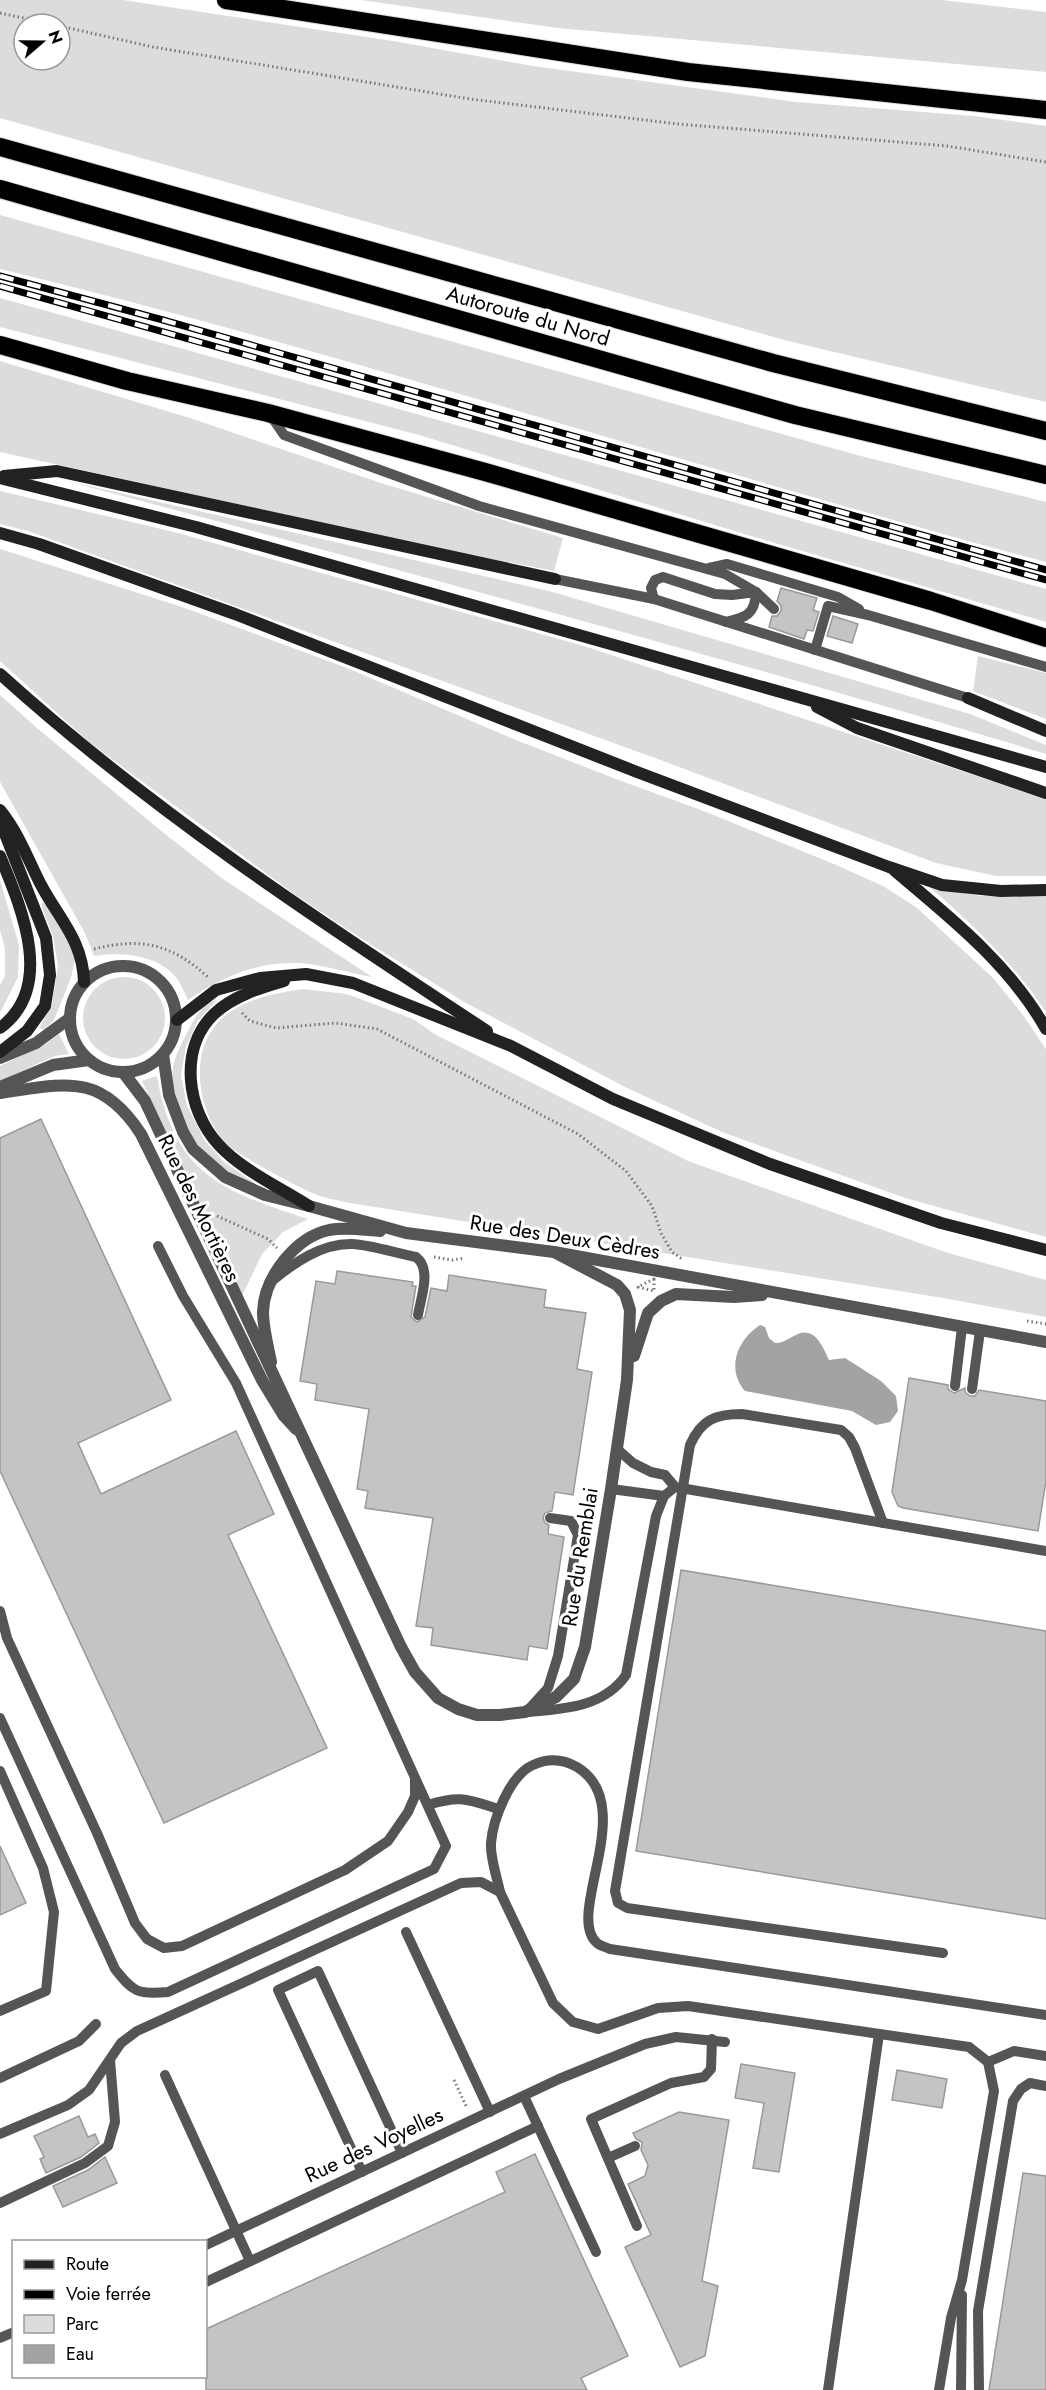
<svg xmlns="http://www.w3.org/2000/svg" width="1046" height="2390" viewBox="0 0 1046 2390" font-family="Jost,sans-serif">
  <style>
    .green { fill: #dcdcdc; fill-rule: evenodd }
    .water { fill: #a3a3a3 }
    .building { fill: #c4c4c4; stroke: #999; stroke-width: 1.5 }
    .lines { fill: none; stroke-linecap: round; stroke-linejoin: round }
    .highway-casing { stroke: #dbdbdb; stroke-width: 20 }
    .path { stroke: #777; stroke-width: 3; stroke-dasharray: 1.5 3; stroke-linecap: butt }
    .lane { stroke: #555; stroke-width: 10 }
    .street { stroke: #555; stroke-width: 12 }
    .secondary { stroke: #222; stroke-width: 12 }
    .highway { stroke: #000; stroke-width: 18 }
    .rail-casing { stroke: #000; stroke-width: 7 }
    .rail { stroke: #fff; stroke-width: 4.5; stroke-dasharray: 14; stroke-linecap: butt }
    .labels { text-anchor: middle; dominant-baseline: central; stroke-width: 6; stroke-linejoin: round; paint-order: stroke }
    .street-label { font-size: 21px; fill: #000; stroke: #fff }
  </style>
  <rect width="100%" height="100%" fill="#fff"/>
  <g class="green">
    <path d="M0 0H123L399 42 533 66 796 102 974 116 1046 126V402L788 341 0 118ZM24 24H60V60H24Z"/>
    <path d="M361 0H942L1046 12V72L558 28Z"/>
    <path d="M0 215 857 455 1046 502V562C696 469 352 354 0 269Z"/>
    <path d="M0 298 1046 589V622L751 536 419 435 0 327Z"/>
    <path d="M0 361 190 418 381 483 563 538 554 571 456 552 0 452Z"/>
    <path d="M63 480 549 591 970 714 1046 745V754C720 656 392 568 63 480Z"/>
    <path d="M0 491 174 532 584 646 1046 799V876H996L936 863 655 758 28 531 0 524Z"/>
    <path d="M0 549 182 607 347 668 511 738 616 779 701 810 834 864 883 886 916 907 993 978 1023 1015 1046 1049V1237L905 1198 722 1132 625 1087 466 1003 370 944 294 894 89 742 0 661Z"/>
    <path d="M978 656 1046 673V719L973 691Z"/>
    <path d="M0 695 38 729 165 834 223 879 372 977C350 973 317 963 295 963 255 962 220 978 188 1000 184 992 180 981 174 975 154 954 120 952 94 956L85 933 0 782Z"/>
    <path d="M0 880 19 945 18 977 0 1013V985L5 976V949L0 930Z"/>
    <path d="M931 888 981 896 1046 894V1012C1014 964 974 926 931 888Z"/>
    <path d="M42 902 47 905 71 946 75 959 71 978 54 1020 44 1030 39 1028 52 1005 58 966 53 936 42 908Z"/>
    <circle cx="124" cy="1018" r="41"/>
    <path d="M303 989 347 994 413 1019 436 1035 688 1161 948 1253 1046 1280V1317L937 1297 350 1203C337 1200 322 1198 310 1192 296 1186 229 1150 223 1141 194 1104 187 1038 233 1010 255 997 277 993 303 989Z"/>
    <path d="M217 1000 197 1022 186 1047 181 1075 187 1106 205 1141 224 1162 256 1184 254 1187C236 1176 215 1165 201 1149 185 1129 169 1094 173 1067 175 1055 183 1040 189 1029 195 1017 203 1002 217 1000Z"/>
    <path d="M59 1034 69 1054 55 1056 0 1081V1066L46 1044Z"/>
    <path d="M157 1076C174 1174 222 1191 308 1219L283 1232 262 1254 242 1296 142 1081Z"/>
  </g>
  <path class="water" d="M760 1325 765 1327 769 1338 775 1343C784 1343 789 1338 798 1334 815 1327 823 1347 829 1360L845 1358 881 1381 896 1396 898 1411 890 1422 876 1425 852 1411 745 1391C726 1369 737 1340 760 1325Z"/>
  <g class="building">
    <path d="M781 588 817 598 813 610 819 612 813 631 807 630 804 639 769 627 772 616H777L781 611V606L777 601Z"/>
    <path d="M833 616 858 624 852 643 827 636Z"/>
    <path d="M41 1119 171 1400 78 1443 101 1494 236 1431 274 1514 228 1535 327 1748 164 1823 0 1471V1138Z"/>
    <path d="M337 1271 413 1282 412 1286H416L411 1317 417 1322 425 1317 431 1288 447 1291 449 1275 546 1290 544 1307 586 1313 577 1369 592 1372 573 1495 555 1492 552 1511 545 1513 543 1518 545 1523 549 1525 548 1534 564 1537 547 1649 529 1646 527 1660 431 1645 433 1628 416 1626 433 1518 365 1508 368 1491 357 1489 369 1409 315 1400 317 1384 300 1381 316 1281 335 1284Z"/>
    <path d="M909 1378 948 1385V1389L954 1393 965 1388V1392L970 1396H975L979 1390 1046 1401V1481L1038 1531 903 1508 898 1506 892 1492Z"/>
    <path d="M681 1570 1046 1631V1919L636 1851Z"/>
    <path d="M0 1846 26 1903 0 1915Z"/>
    <path d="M741 2064 795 2073 779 2172 753 2168 764 2103 735 2098Z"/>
    <path d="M897 2070 947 2079 942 2108 892 2100Z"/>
    <path d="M679 2112 729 2120 702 2281 718 2286 705 2356 680 2367 625 2247 651 2235 628 2184 645 2176 648 2165 641 2150 642 2142 636 2139 633 2133Z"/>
    <path d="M79 2116 88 2137 95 2134 99 2143 81 2157 46 2173 40 2159 44 2157 34 2136Z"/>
    <path d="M535 2154 628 2356 581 2378 587 2390H206V2329L505 2192 496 2172Z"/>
    <path d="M105 2157 117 2183 63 2207 53 2186 88 2170Z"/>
    <path d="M1023 2173 1046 2176V2390H989Z"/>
  </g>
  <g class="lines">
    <defs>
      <g id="highway">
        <path d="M226 0 688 72 1046 110"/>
        <path d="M0 147 773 363 1046 431"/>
        <path d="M0 189 795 415 1046 475"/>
        <path d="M0 345 127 381 268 413 485 472 931 601 1046 638"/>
      </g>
    </defs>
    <use href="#highway" class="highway-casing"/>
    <g class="path">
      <path d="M0 13 51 24"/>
      <path d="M60 26 153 47 470 99 678 124 947 146 1046 162"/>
      <path d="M94 949C142 937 172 944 209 978"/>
      <path d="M242 1013 250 1021 276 1028 335 1023 377 1029 578 1134 626 1171 652 1206 661 1233 672 1252 682 1259"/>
      <path d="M217 1216 268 1239 277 1248"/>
      <path d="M434 1257 452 1260 465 1258"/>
      <path d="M654 1279V1291L638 1287Z"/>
      <path d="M1027 1321 1046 1324"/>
      <path d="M454 2080 467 2108"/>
    </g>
    <g class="lane">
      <path d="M269 413 284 435 479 506 725 574 756 592 774 609"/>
      <path d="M709 568 727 564 838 597 859 609"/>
      <path d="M555 579 654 599 968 698"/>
      <path d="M654 599 651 588 655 580 663 577 715 594 732 595 756 592C755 615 746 617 726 622"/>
      <path d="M815 650 828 606 868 615 1046 667"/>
      <path d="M273 1280C294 1263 322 1243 352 1244 372 1245 395 1253 416 1257 432 1269 421 1297 418 1315"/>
      <path d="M955 1386 962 1327"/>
      <path d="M972 1389 980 1331"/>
      <path d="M617 1449 633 1463 651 1472 665 1475 675 1487 1046 1551"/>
      <path d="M611 1489 664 1496"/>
      <path d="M883 1523 855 1448 849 1437 841 1430 742 1414C715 1414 701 1420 690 1445L615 1891 618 1903 627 1908 943 1953"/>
      <path d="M0 1611 7 1638 97 1833 135 1923 147 1939 164 1948 182 1946 345 1870 388 1841 408 1812 415 1796V1780"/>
      <path d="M528 1710 548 1688 558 1656 578 1535 571 1521 550 1518"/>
      <path d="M529 1712C564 1709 604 1707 626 1675L656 1516 664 1496 675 1487"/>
      <path d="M0 1718 115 1969C133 1992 138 1995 168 1992L434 1869 446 1846 236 1383 183 1296 158 1246"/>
      <path d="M0 1771 43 1868 54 1912 46 1991 0 2011"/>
      <path d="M428 1805C460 1795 467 1799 498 1809"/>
      <path d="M500 1892C497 1877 490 1858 491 1843 493 1819 510 1775 533 1765 548 1758 563 1759 577 1767 640 1805 564 1915 597 1943 600 1946 606 1947 610 1949L1046 2015"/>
      <path d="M406 1932 490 2112"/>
      <path d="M988 2062 1014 2051 1046 2056"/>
      <path d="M165 2075 250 2261"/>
      <path d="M0 2078 79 2041 96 2024"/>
      <path d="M524 2096 596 2252"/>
      <path d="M0 2134 68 2105 89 2090 121 2043 137 2031 461 1883 481 1882 500 1892 553 2003 573 2022 598 2029 658 2008 688 2006 969 2047 988 2062 994 2091 962 2280 951 2318 939 2390"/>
      <path d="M608 2158 635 2146"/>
      <path d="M362 2172 278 1990 318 1971 402 2153"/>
      <path d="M0 2203 85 2163 108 2146 115 2122 110 2060"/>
      <path d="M637 2226 591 2119 671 2083 704 2077 711 2069 712 2039"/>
      <path d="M206 2245 559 2079 645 2044 676 2037 725 2042"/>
      <path d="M206 2282 538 2126"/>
      <path d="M0 2338 14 2332"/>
      <path d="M828 2390 879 2034"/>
      <path d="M961 2390 962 2295"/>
      <path d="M979 2390 978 2311 1013 2101 1021 2089 1030 2083 1046 2086"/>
    </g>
    <g class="street">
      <circle cx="123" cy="1019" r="53"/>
      <path d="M163 1054 169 1095 183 1132 193 1149 225 1177 265 1195 309 1206 406 1233 554 1252 1046 1342"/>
      <path d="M0 1058 36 1043 70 1018"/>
      <path d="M123 1072 145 1101 401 1647 415 1672 438 1698 458 1709 477 1715H500L525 1712 556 1697 574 1679 585 1647 611 1489 627 1380 630 1310 625 1294 617 1285 554 1252"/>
      <path d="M0 1087 53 1065 89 1060"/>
      <path d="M0 1093C64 1084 100 1071 141 1134L262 1380 284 1416 296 1429"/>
      <path d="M634 1356 648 1313 661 1301 676 1294 734 1297 762 1295"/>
      <path d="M271 1362C268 1346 263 1328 263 1312 264 1277 296 1237 329 1230 346 1227 364 1230 380 1231"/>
    </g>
    <g class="secondary">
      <path d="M4 476 57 471 555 579"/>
      <path d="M0 478 196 527 1046 767"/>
      <path d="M0 533 39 544 235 614 637 772 889 867 942 885 1001 891 1046 890"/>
      <path d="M0 674C149 809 319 921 487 1031"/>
      <path d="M968 698 1046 731"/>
      <path d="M817 707 857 728 1046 793"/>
      <path d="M0 810C18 832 27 857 40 883 58 918 83 940 84 982"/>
      <path d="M0 821 46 938 50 975 45 1006 27 1031 0 1052"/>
      <path d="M0 856C21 907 56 987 0 1028"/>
      <path d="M895 871C951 918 1010 965 1046 1029"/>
      <path d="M284 981C260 988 233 996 214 1014 178 1049 187 1110 218 1144 240 1169 281 1188 309 1206"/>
      <path d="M177 1020 216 990 260 978 306 974 353 983 511 1046 613 1099 770 1164 941 1223 1046 1250"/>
    </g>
    <use href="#highway" class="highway"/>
    <defs>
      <g id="rail">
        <path d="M0 276 163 320 1046 570"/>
        <path d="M0 286 1046 580"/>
      </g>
    </defs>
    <use href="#rail" class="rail-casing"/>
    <use href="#rail" class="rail"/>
  </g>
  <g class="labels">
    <g class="street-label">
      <text transform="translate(528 316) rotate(16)">Autoroute du Nord</text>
      <text transform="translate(199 1208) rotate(64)">Rue des Mortières</text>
      <text transform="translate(565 1237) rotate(9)">Rue des Deux Cèdres</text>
      <text transform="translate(580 1557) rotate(-81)">Rue du Remblai</text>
      <text transform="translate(374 2145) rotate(-25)">Rue des Voyelles</text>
    </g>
  </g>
  <rect x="12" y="2240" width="195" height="138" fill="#ffffff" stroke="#999999" stroke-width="1.5"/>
  <rect x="24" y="2260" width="30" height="9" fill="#222222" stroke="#999999" stroke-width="1.5"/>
  <text x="66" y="2270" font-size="18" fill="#000000">Route</text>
  <rect x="24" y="2290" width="30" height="9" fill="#000000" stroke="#999999" stroke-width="1.5"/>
  <text x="66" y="2300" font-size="18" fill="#000000">Voie ferrée</text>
  <rect x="24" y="2315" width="30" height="18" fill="#dcdcdc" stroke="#999999" stroke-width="1.5"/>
  <text x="66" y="2330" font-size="18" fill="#000000">Parc</text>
  <rect x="24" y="2345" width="30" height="18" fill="#a3a3a3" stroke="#999999" stroke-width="1.5"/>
  <text x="66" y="2360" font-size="18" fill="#000000">Eau</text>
  <g transform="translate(42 42) rotate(70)"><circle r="28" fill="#ffffff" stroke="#999999" stroke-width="1.5"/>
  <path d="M0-4.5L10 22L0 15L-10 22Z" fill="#000000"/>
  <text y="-9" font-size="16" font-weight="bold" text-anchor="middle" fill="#000000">N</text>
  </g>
</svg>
